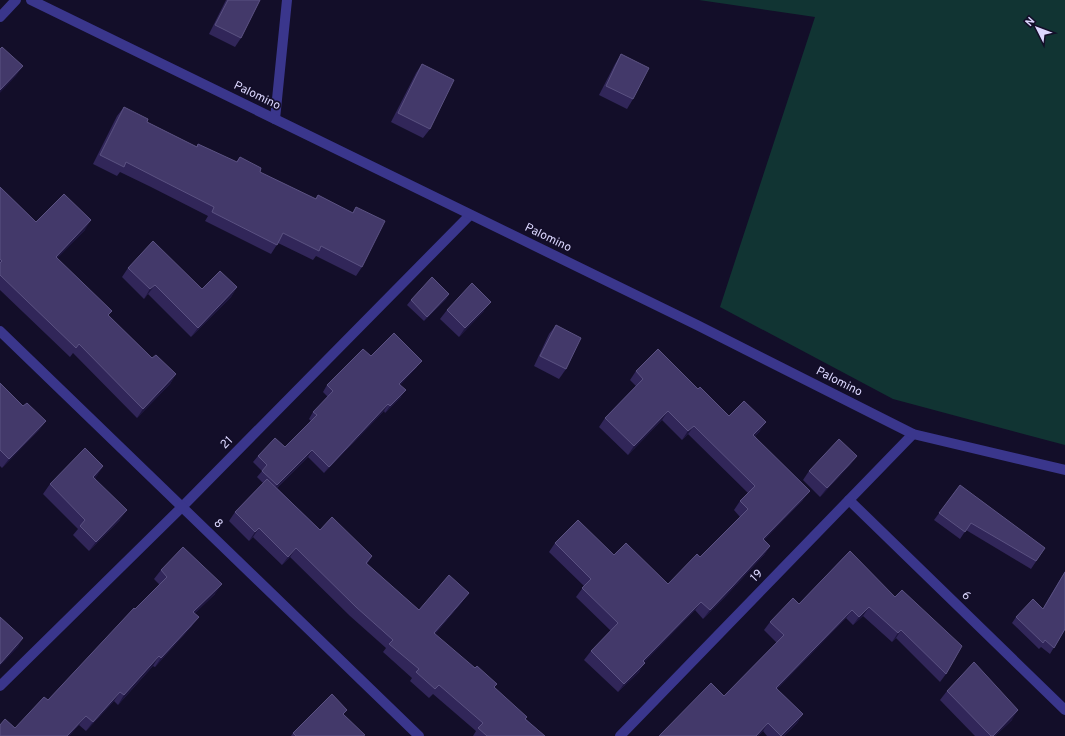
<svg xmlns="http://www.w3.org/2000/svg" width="1065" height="736" viewBox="0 0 1065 736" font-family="Overpass,sans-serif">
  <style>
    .green { fill: #113433 }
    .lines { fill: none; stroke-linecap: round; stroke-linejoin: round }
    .minor { stroke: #3a368c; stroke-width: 10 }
    .tertiary { stroke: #3a368c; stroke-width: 10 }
    .wall { fill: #312659 }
    .shaded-wall { fill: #1d153e }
    .building { fill: #43396a; stroke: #5b5282 }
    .labels { text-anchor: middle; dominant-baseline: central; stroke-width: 3.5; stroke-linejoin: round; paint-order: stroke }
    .street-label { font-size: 12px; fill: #dcd7ff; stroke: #130e29 }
  </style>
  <rect width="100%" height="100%" fill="#130e29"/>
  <path class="green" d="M699 0H1065V445L893 399 720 307 815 17Z"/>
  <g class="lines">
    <g class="minor">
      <path d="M0 17 16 0"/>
      <path d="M275 119 287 0"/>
      <path d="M849 500 1065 710"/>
      <path d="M0 686 182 507 470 215"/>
      <path d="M620 736 913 434"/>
    </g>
    <g class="tertiary">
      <path d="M31 0 697 325 913 434 1065 470"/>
      <path d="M0 331 419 736"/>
    </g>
  </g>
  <g class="wall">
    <path d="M226 0H260L241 38 235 47 209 34Z"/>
    <path d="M621 54 633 99 627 109 599 95 615 64Z"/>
    <path d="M422 64 430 129 423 138 391 122 416 73Z"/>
    <path d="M124 107 147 122 196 147 198 144 236 162 240 157 260 172 315 199 318 195 352 213 356 207 362 267 356 276 316 256 313 260 278 243 271 254 205 221 208 216 151 187 120 172 117 176 93 164 117 116Z"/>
    <path d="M0 187 36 222 85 230 57 258 109 316 152 358 176 374 170 384 137 418 73 353 70 357 0 290Z"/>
    <path d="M128 268 202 289 237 287 231 297 191 337 148 294 144 299 122 277Z"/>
    <path d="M449 294 446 299 424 321 407 305 411 300Z"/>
    <path d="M447 310 484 311 459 337 440 319Z"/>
    <path d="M556 325 566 369 559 379 534 366 549 334Z"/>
    <path d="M371 356 417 367 400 385 401 397 385 413 384 411 324 473 308 457 277 488 320 530 372 556 367 564 419 610 463 601 435 634 494 687 526 719 545 736H473L476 731 433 694 429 698 410 681 412 678 383 652 386 648 350 616 290 557 282 565 253 537 249 541 229 521 235 512 263 483 257 477 262 471 253 462 258 456 285 447 311 421 309 419 313 412 328 397 323 392 327 385Z"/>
    <path d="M636 371 698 389 729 416 760 431 755 436 803 500 764 540 770 546 764 555 725 597 703 619 695 610 644 662 639 672 618 692 584 660 591 651 611 631 576 597 584 586 549 552 555 543 614 555 668 584 700 557 740 517 734 510 740 501 748 493 688 434 682 440 662 420 628 455 599 427 605 418 636 386 630 380Z"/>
    <path d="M0 383 23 406 46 421 39 430 2 468 0 466Z"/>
    <path d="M857 456 850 465 820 497 803 480 809 471Z"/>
    <path d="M103 466 95 478 120 520 89 551 73 535 78 529 43 494 50 484Z"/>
    <path d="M960 485 1045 548 1031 569 966 530 960 539 934 520Z"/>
    <path d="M850 551 946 674 940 682 896 638 892 642 863 616 853 625 846 618 777 689 803 714 797 723 784 736H767L763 731 758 736H659L724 696 777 643 764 630 770 622 799 604Z"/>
    <path d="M161 570 215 594 195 613 192 626 155 667 153 666 118 705 114 701 86 731 79 725 69 736H0L15 728 48 700 160 585 154 579Z"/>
    <path d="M1065 571V629L1050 654 1041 647 1039 649 1012 623 1016 617 1043 608Z"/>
    <path d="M947 691 1012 720 995 736H975L940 700Z"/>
    <path d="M344 715 364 736H291L293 733Z"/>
  </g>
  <g class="shaded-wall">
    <path d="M23 66 16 76 0 93V90Z"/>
    <path d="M91 220 85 230 50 266 56 257Z"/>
    <path d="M155 285 148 294 144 299 150 289Z"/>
    <path d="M237 287 231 297 191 337 198 328Z"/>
    <path d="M449 294 446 299 424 321 427 317Z"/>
    <path d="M491 302 484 311 459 337 465 328Z"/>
    <path d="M422 361 417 367 394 391 399 384Z"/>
    <path d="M176 374 170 384 137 418 143 409Z"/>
    <path d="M406 390 401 397 385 413 390 406Z"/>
    <path d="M388 404 384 411 324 473 329 467Z"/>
    <path d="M668 411 662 420 628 455 634 446Z"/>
    <path d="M46 421 39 430 2 468 9 459Z"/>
    <path d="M766 422 760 431 747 444 753 435Z"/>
    <path d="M694 426 688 434 682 440 688 431Z"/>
    <path d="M312 450 308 457 272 492 277 485Z"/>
    <path d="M857 456 850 465 820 497 827 488Z"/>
    <path d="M103 466 97 476 87 486 93 477Z"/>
    <path d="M810 491 803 500 756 548 763 539Z"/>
    <path d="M127 510 120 520 89 551 96 542Z"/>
    <path d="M259 528 253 537 249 541 255 532Z"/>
    <path d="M770 546 764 555 725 597 703 619 710 610Z"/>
    <path d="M296 548 290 557 282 565 288 557Z"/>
    <path d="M222 584 215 594 187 621 193 612Z"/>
    <path d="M469 593 463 601 428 642 434 633Z"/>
    <path d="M701 602 695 610 637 670 643 661Z"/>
    <path d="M869 607 863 616 853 625 859 617Z"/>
    <path d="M852 610 846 618 770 696 776 688Z"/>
    <path d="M199 617 192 626 155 667 161 658Z"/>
    <path d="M901 630 896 638 892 642 898 633Z"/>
    <path d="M23 638 18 647 0 666V664Z"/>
    <path d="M159 656 153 666 118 705 124 695Z"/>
    <path d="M645 663 639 672 618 692 624 684Z"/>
    <path d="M120 692 114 701 86 731 93 722Z"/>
    <path d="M1018 710 1012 720 995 736H993Z"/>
    <path d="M803 714 797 723 784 736H781Z"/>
    <path d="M86 716 79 725 69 736H67Z"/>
    <path d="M768 723 763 731 758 736H756Z"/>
  </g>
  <g class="building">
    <path d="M228 0H260L241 38 215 25Z"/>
    <path d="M2 47 23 66 0 90V49Z"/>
    <path d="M621 54 649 68 633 99 606 86Z"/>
    <path d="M422 64 454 80 430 129 398 113Z"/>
    <path d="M124 107 148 119 147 122 197 147 198 144 237 162 240 157 261 168 260 172 316 199 318 195 353 213 356 207 385 221 362 267 321 246 319 251 283 233 277 245 212 212 214 207 157 178 126 162 124 167 100 155Z"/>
    <path d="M0 187 36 222 64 194 91 220 56 257 112 311 108 315 152 358 156 355 176 374 143 409 79 344 76 348 0 275V263L2 261 0 259Z"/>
    <path d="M153 241 202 289 220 271 237 287 198 328 155 285 150 289 128 268Z"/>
    <path d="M432 277 449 294 427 317 411 300Z"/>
    <path d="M472 283 491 302 465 328 447 310Z"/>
    <path d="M556 325 581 338 566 369 540 356Z"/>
    <path d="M394 333 422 361 399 384 406 390 390 406 388 404 329 467 312 450 277 485 262 471 267 465 258 456 275 438 285 447 317 415 313 412 333 391 327 385 363 349 371 356Z"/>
    <path d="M658 349 698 389 700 387 729 416 744 401 766 422 753 435 810 491 763 539 770 546 731 588 710 610 701 602 643 661 645 663 624 684 591 651 618 623 582 588 591 579 555 543 578 520 614 555 626 543 668 584 697 554 700 557 748 509 740 501 755 486 694 426 688 431 668 411 634 446 605 418 643 379 636 371Z"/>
    <path d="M0 383 23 406 27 403 46 421 9 459 0 450Z"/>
    <path d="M839 439 857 456 827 488 809 471Z"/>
    <path d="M85 448 103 466 93 477 127 510 96 542 80 526 85 520 50 484Z"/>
    <path d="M267 479 320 530 332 517 372 556 366 563 419 610 449 575 469 593 434 633 475 668 477 666 497 684 494 687 527 717 525 719 545 736H487L478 728 483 723 439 685 435 689 416 672 419 669 389 644 393 640 356 607 296 548 288 557 259 528 255 532 235 512Z"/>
    <path d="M960 485 1045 548 1036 561 971 523 965 532 939 513Z"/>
    <path d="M183 547 222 584 193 612 199 617 161 658 159 656 124 695 120 692 93 722 86 716 67 736H0V725L5 719 15 728 44 697 48 700 134 608 135 609 167 577 161 570Z"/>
    <path d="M850 551 895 597 902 590 962 646 946 674 901 630 898 633 869 607 859 617 852 610 776 688 803 714 781 736 768 723 756 736H659L711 683 724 696 784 635 770 622 793 598 799 604Z"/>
    <path d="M1065 572V629L1054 648 1045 640 1043 643 1016 617 1033 599 1043 609Z"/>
    <path d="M0 617 23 638 0 664Z"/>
    <path d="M974 662 1018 710 993 736H991L947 691Z"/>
    <path d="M332 694 347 710 343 714 365 735 363 736H296L293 733Z"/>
  </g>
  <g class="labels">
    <g class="street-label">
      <text transform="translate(257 96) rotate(26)">Palomino</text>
      <text transform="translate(548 238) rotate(26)">Palomino</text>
      <text transform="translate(839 382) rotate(27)">Palomino</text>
      <text transform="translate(227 443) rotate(-46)">21</text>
      <text transform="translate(218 524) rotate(44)">8</text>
      <text transform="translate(757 576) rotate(-46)">19</text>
      <text transform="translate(966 596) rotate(44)">6</text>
    </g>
  </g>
  <g transform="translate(1037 28) rotate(312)" stroke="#130e29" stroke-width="3" paint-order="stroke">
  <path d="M0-3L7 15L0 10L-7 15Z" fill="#dcd7ff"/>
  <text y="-6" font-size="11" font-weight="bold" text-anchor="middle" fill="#dcd7ff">N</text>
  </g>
</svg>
